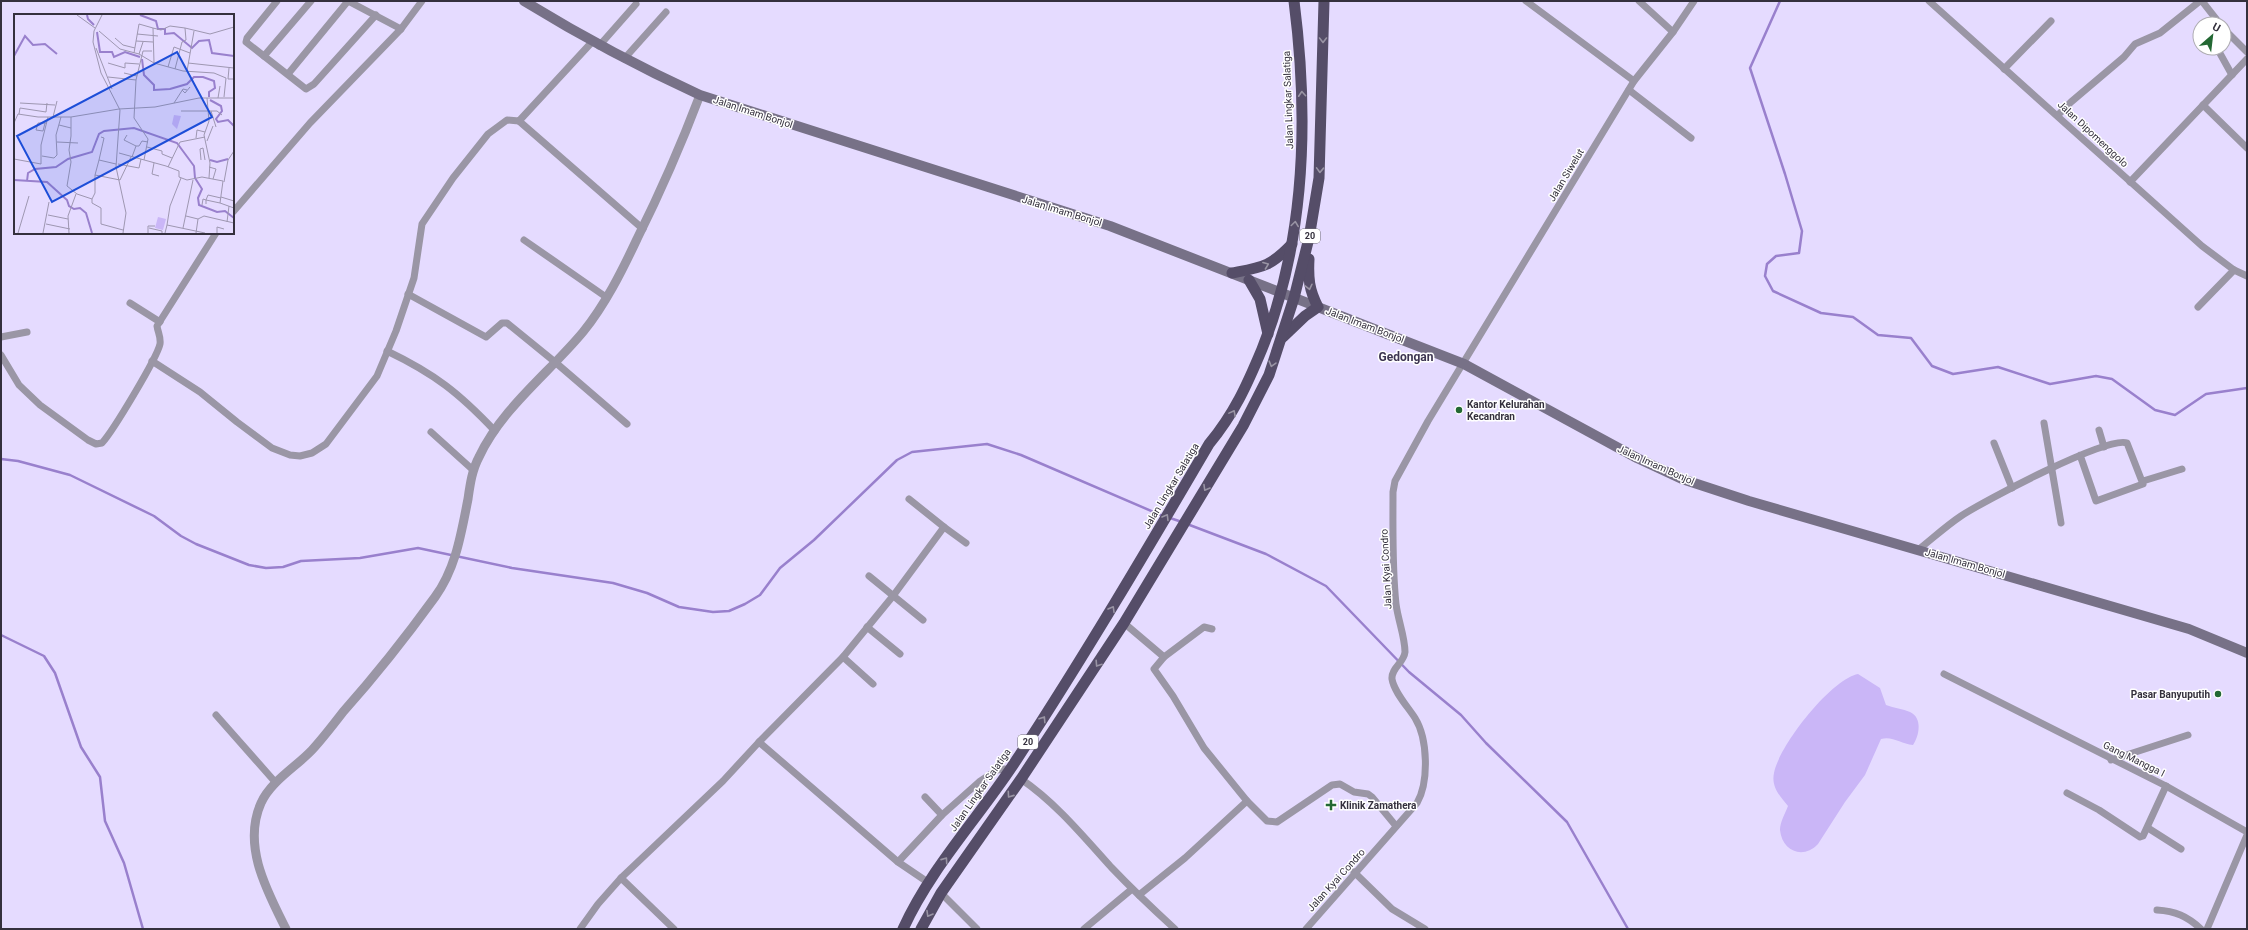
<svg xmlns="http://www.w3.org/2000/svg" width="2248" height="930" viewBox="0 0 2248 930" font-family="Roboto,sans-serif">
  <style>
    .green { fill: #cab6f7 }
    .lines { fill: none; stroke-linecap: round; stroke-linejoin: round }
    .stream { stroke: #9980cd; stroke-width: 2.5 }
    .minor { stroke: #9a96a5; stroke-width: 7 }
    .tertiary { stroke: #9a96a5; stroke-width: 9 }
    .secondary { stroke: #777187; stroke-width: 10 }
    .trunk { stroke: #554d68; stroke-width: 11 }
    .oneway { stroke: #9994a4 }
    .poi-dot { fill: #236833; stroke: #fff; stroke-width: 1.5 }
    .labels { text-anchor: middle; dominant-baseline: central; stroke-width: 3; stroke-linejoin: round; paint-order: stroke }
    .shield { fill: #fff; stroke: #716e77; stroke-width: 1 }
    .shield-label { font-size: 9px; font-weight: bold; fill: #34303d }
    .street-label { font-size: 10px; fill: #34303d; stroke: #fff }
    .poi-label { font-size: 10px; font-weight: bold; fill: #34303d; stroke: #fff; text-anchor: start }
    .quarter-label { font-size: 12px; font-weight: bold; fill: #3d3551; stroke: #fff }
    .inset-river { fill: none; stroke: #9980cd; stroke-width: 2 }
    .inset-road { fill: none; stroke: #9e97b1; stroke-width: 1 }
    .view { fill: #1d4ed8; fill-opacity: 0.15; stroke: #1d4ed8; stroke-width: 2 }
    .inset-edge { fill: none; stroke: #34303d; stroke-width: 2 }
  </style>
  <rect width="100%" height="100%" fill="#e5dbff"/>
  <path class="green" d="M1858 674 1880 688 1886 705C1894 708 1903 709 1910 712 1923 718 1919 736 1913 745 1901 744 1893 736 1881 739L1865 775 1845 802 1818 844C1803 860 1782 851 1780 830 1780 822 1785 814 1788 806 1780 796 1771 787 1774 773 1779 746 1830 680 1858 674Z"/>
  <g class="lines">
    <g class="stream">
      <path d="M1780 1 1750 68 1785 174 1802 231 1799 253 1776 256 1767 264 1765 276 1773 291 1821 313 1853 317 1878 335 1911 338 1932 366 1953 374 1998 367 2050 384 2096 376 2112 379 2155 410 2175 415 2206 394 2247 388"/>
      <path d="M1 459 18 461 70 475 154 516 181 536 196 544 249 565 266 568 283 567 301 561 360 558 418 548 512 568 613 583 647 593 679 607 713 612 729 611 745 604 760 595 780 568 814 540 897 460 912 452 987 444 1021 455 1163 516"/>
      <path d="M1170 518 1182 522"/>
      <path d="M1187 524 1266 554 1326 586 1409 672 1461 715 1486 743 1567 822 1628 929"/>
      <path d="M1 635 44 656 55 673 81 747 100 777 105 821 124 863 143 929"/>
    </g>
    <g class="minor">
      <path d="M277 1 247 38 246 42 306 89 314 84 376 15"/>
      <path d="M348 1 401 29"/>
      <path d="M1526 1 1634 81"/>
      <path d="M1639 1 1673 32"/>
      <path d="M1929 1 2202 246 2234 270 2247 276"/>
      <path d="M2202 1 2220 24"/>
      <path d="M2224 29 2247 52"/>
      <path d="M599 46 636 4"/>
      <path d="M2217 48 2232 75"/>
      <path d="M264 56 311 1"/>
      <path d="M624 59 666 12"/>
      <path d="M2004 69 2051 21"/>
      <path d="M288 74 348 1"/>
      <path d="M1629 90 1691 138"/>
      <path d="M2203 105 2247 148"/>
      <path d="M2058 115 2071 102 2124 57 2135 44 2160 33 2200 1"/>
      <path d="M519 121 643 229"/>
      <path d="M2130 182 2247 59"/>
      <path d="M233 212 310 123 401 29 422 1"/>
      <path d="M524 240 606 297"/>
      <path d="M408 294 486 337 502 323H507L555 362 627 424"/>
      <path d="M130 303 160 322"/>
      <path d="M2198 307 2234 270"/>
      <path d="M1 337 27 332"/>
      <path d="M387 351C435 374 459 393 495 431"/>
      <path d="M1 355 19 385 40 405 88 440 96 444 102 443C113 431 157 358 160 344 161 337 158 333 157 326L216 233"/>
      <path d="M152 361 200 392 237 422 272 448 290 455 300 456 312 453 326 444 377 376 396 331 414 278 422 224 453 178 488 134 507 120 519 121 592 42"/>
      <path d="M2044 423 2061 523"/>
      <path d="M2099 430 2104 447"/>
      <path d="M431 432 473 470"/>
      <path d="M1994 443 2012 488"/>
      <path d="M2143 481 2182 469"/>
      <path d="M944 527 966 543"/>
      <path d="M1918 550C1932 539 1946 526 1961 516 1982 502 2108 435 2127 443L2143 484 2096 501 2080 455"/>
      <path d="M869 576 923 620"/>
      <path d="M1124 623 1164 657"/>
      <path d="M867 627 900 654"/>
      <path d="M1212 629 1204 627 1164 657 1154 669 1173 696 1204 748 1247 801"/>
      <path d="M843 657 873 684"/>
      <path d="M1944 674 2166 786 2247 832"/>
      <path d="M216 715 276 783"/>
      <path d="M759 742 843 657 893 596 944 527 909 499"/>
      <path d="M2111 760 2188 735"/>
      <path d="M1021 779C1056 803 1083 836 1111 867 1132 889 1153 909 1175 929"/>
      <path d="M2067 793 2099 810 2140 837 2143 836 2166 786"/>
      <path d="M925 797 942 815"/>
      <path d="M2148 828 2181 849"/>
      <path d="M898 862 942 815 979 782 997 770 1005 769 1009 771"/>
      <path d="M1354 872 1392 909 1425 929"/>
      <path d="M621 878 723 781 759 742 898 862 929 883"/>
      <path d="M941 893 977 929"/>
      <path d="M1139 895 1185 858 1247 801 1267 821 1277 822 1332 785 1340 784 1354 792 1368 794 1372 797 1396 826"/>
      <path d="M2157 910C2175 911 2187 916 2201 929"/>
      <path d="M580 929 598 904 621 878 674 929"/>
      <path d="M1084 929 1132 889"/>
      <path d="M1306 929 1417 803C1429 782 1428 739 1415 718 1408 707 1394 692 1392 679 1391 668 1404 663 1405 652 1405 637 1398 620 1396 604 1392 567 1393 529 1393 492L1395 481 1428 421 1634 81 1673 32 1694 1"/>
      <path d="M2207 929 2247 835"/>
    </g>
    <path class="tertiary" d="M286 929C267 891 242 846 261 803 271 781 296 767 312 750 323 738 333 725 343 712 376 675 406 637 435 597 456 568 461 534 468 499 470 485 472 470 479 457 502 408 549 373 583 332 605 305 622 271 637 239 661 191 681 145 700 95"/>
    <path class="secondary" d="M524 1C581 36 639 67 700 95L1110 226 1464 364 1637 458 1682 479 1749 501 2189 629 2247 653"/>
    <g class="trunk">
      <path d="M1232 273C1263 267 1270 267 1292 244"/>
      <path d="M1249 280 1260 299 1268 334"/>
      <path d="M1283 337 1305 316 1318 307C1309 290 1308 278 1309 259"/>
      <path d="M903 929C931 867 981 815 1017 759 1085 655 1147 550 1209 444 1234 414 1247 385 1262 349 1306 239 1309 118 1294 1"/>
      <path d="M921 929 941 893 1021 779 1124 623 1243 426 1269 375 1294 298 1309 238 1319 178 1324 1"/>
    </g>
  </g>
  <defs><path id="oneway-chevron" d="M-2-3.5L2.5 0L-2 3.5" fill="none" stroke-width="1.6" stroke-linecap="round" stroke-linejoin="round"/></defs>
  <g class="oneway">
    <use href="#oneway-chevron" transform="translate(1323 40) rotate(90)"/>
    <use href="#oneway-chevron" transform="translate(1302 94) rotate(-94)"/>
    <use href="#oneway-chevron" transform="translate(1320 170) rotate(92)"/>
    <use href="#oneway-chevron" transform="translate(1295 224) rotate(-82)"/>
    <use href="#oneway-chevron" transform="translate(1266 265) rotate(-21)"/>
    <use href="#oneway-chevron" transform="translate(1309 287) rotate(77)"/>
    <use href="#oneway-chevron" transform="translate(1272 364) rotate(106)"/>
    <use href="#oneway-chevron" transform="translate(1233 413) rotate(-62)"/>
    <use href="#oneway-chevron" transform="translate(1206 488) rotate(120)"/>
    <use href="#oneway-chevron" transform="translate(1166 517) rotate(-59)"/>
    <use href="#oneway-chevron" transform="translate(1112 609) rotate(-60)"/>
    <use href="#oneway-chevron" transform="translate(1098 664) rotate(123)"/>
    <use href="#oneway-chevron" transform="translate(1043 719) rotate(-57)"/>
    <use href="#oneway-chevron" transform="translate(1010 795) rotate(125)"/>
    <use href="#oneway-chevron" transform="translate(945 860) rotate(-55)"/>
    <use href="#oneway-chevron" transform="translate(929 914) rotate(120)"/>
  </g>
  <g class="poi-dot">
    <circle cx="1459" cy="410" r="4"/>
    <circle cx="2218" cy="694" r="4"/>
    <path d="M1329 799h4v4h4v4h-4v4h-4v-4h-4v-4h4z"/>
  </g>
  <g class="labels">
    <g class="shield">
      <rect x="1300" y="229" width="20" height="14" rx="3"/>
      <rect x="1018" y="735" width="20" height="14" rx="3"/>
    </g>
    <g class="shield-label">
      <text x="1310" y="236">20</text>
      <text x="1028" y="742">20</text>
    </g>
    <g class="street-label">
      <text transform="translate(1288 100) rotate(-92)">Jalan Lingkar Salatiga</text>
      <text transform="translate(753 112) rotate(18)">Jalan Imam Bonjol</text>
      <text transform="translate(2093 134) rotate(43)">Jalan Dipomenggolo</text>
      <text transform="translate(1566 175) rotate(-59)">Jalan Siwelut</text>
      <text transform="translate(1062 211) rotate(17)">Jalan Imam Bonjol</text>
      <text transform="translate(1365 325) rotate(21)">Jalan Imam Bonjol</text>
      <text transform="translate(1656 465) rotate(24)">Jalan Imam Bonjol</text>
      <text transform="translate(1171 486) rotate(-59)">Jalan Lingkar Salatiga</text>
      <text transform="translate(1965 563) rotate(16)">Jalan Imam Bonjol</text>
      <text transform="translate(1386 569) rotate(-93)">Jalan Kyai Condro</text>
      <text transform="translate(2134 759) rotate(26)">Gang Mangga I</text>
      <text transform="translate(980 790) rotate(-55)">Jalan Lingkar Salatiga</text>
      <text transform="translate(1336 880) rotate(-48)">Jalan Kyai Condro</text>
    </g>
    <g class="poi-label">
      <text x="1467" y="404">Kantor Kelurahan<tspan x="1467" dy="12">Kecandran</tspan></text>
      <text x="2210" y="694" text-anchor="end">Pasar Banyuputih</text>
      <text x="1340" y="805">Klinik Zamathera</text>
    </g>
    <g class="quarter-label">
      <text x="1406" y="357">Gedongan</text>
    </g>
  </g>
  <g transform="translate(14 14)">
    <rect width="220" height="220" fill="#e5dbff"/>
    <path d="M160 101 167 102 163 115 158 110ZM144 203 152 205 149 216 141 214Z" fill="#cab6f7"/>
    <path class="inset-river" d="M73 1 74 5 80 11M126 1 142 7 144 15H151V20L160 19 178 34 185 27 195 26 198 39 220 42M83 18 86 38H98L100 43 111 38 126 43M0 42 11 22 19 31 31 30 43 40M128 45 130 61 140 71V76L156 75 173 70 180 63H189L200 67 201 74 195 78V83M196 86 207 92 208 97 202 105 204 108 214 106 220 112M196 146 203 148 214 145M0 166 33 168 53 186 55 192 60 195 66 194 72 199 78 219M13 167 14 159 21 155 42 153 54 145 78 138 85 120 90 117 120 114 163 129 180 152 181 164 188 175 184 184 185 191 203 198 211 197 220 204"/>
    <path class="inset-road" d="M63 1 81 14M88 1 80 17 79 28 87 59 106 96 102 153 112 199 109 219M85 17 106 35 125 40 140 49 169 57 200 59 212 64 210 83M123 20 144 22M101 24 109 31 121 34M122 27 139 28M82 34 98 75M120 39 125 10 139 14M125 40 129 28M94 49 111 54V49L125 50M140 49 139 14 147 16 156 12 171 14M174 49 220 54M154 53 160 33 176 39M215 54 214 65H220M161 55 168 28 172 26 171 14 196 20 220 13M173 57 180 17M110 59 123 62M94 63 122 66M168 76 171 79 176 73M193 84 195 107 190 121 196 149 195 164M204 84 206 72M6 89 41 91M160 89 169 75 173 76M167 97H203L208 101M197 97 202 113M5 100 6 94 32 98 33 89M39 103 43 87M57 103V122L55 136 57 148 53 172 63 180 78 185V189L87 194V210L109 216M0 109 4 100 24 103H57L105 95 141 93 185 84H220M31 109 29 117 22 116 24 109H33M45 111 57 114M113 121 110 126 122 132M182 124 183 116 191 118M193 127 199 112M43 128 64 129M133 133 148 137V140L158 144M105 139 152 152 165 157V163L173 166 188 163 209 167 206 189 220 194M28 142 40 144 43 141 42 121 47 103M118 143 122 132H125L128 127 134 128M0 145 27 150V131L34 103M85 146 90 124 87 123M130 146 134 125 120 104 122 66 129 37H138M187 146 186 135 189 134 191 146M140 149 138 160 145 162M104 150 125 154 127 145M154 153 166 128 191 123M195 153 202 155 199 165M81 161 85 146 102 150M210 168 214 146 220 137M207 183 220 187M78 185 81 179V161L106 166 117 143M192 190V186L206 189M188 191 189 185 192 186 194 181 207 184M34 201 54 205M172 202 184 205M213 208 215 192M32 210 56 215M153 211 156 192 167 164M135 214 148 217V219M169 214 179 166M4 219 15 182M29 219 35 188M55 219 54 202 62 180M134 219V212H141M151 219 153 211 191 219M182 219 184 205 190 202 220 209M203 219V213L210 215"/>
    <path class="view" d="M163 38 198 103 38 188 3 122Z"/>
    <rect width="220" height="220" class="inset-edge"/>
  </g>
  <rect width="2248" height="930" fill="none" stroke="#34303d" stroke-width="4"/>
  <g transform="translate(2212 36) rotate(28)"><circle r="19" fill="#ffffff" stroke="#aeacb1"/>
  <path d="M0-3L7 15L0 10L-7 15Z" fill="#236833"/>
  <text y="-6" font-size="11" font-weight="bold" text-anchor="middle" fill="#34303d">U</text>
  </g>
</svg>
